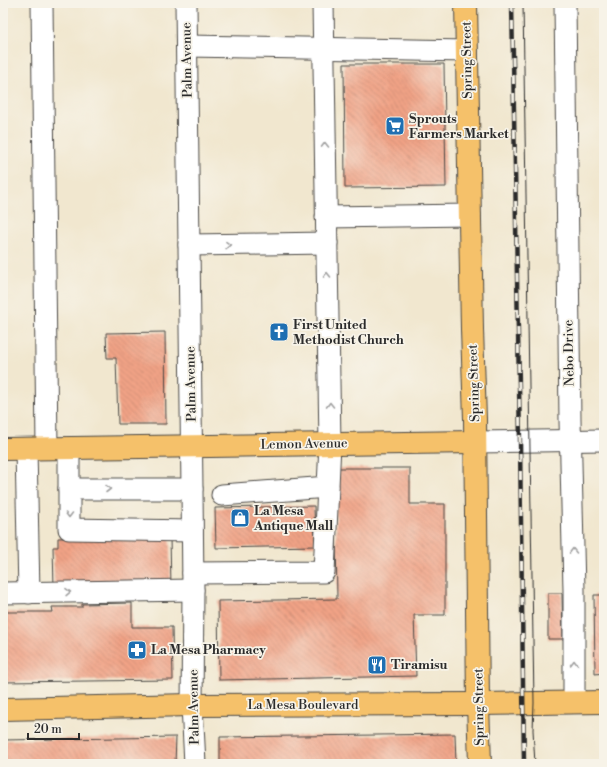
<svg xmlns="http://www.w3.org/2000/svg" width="607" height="767" viewBox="0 0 607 767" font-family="'Libre Bodoni',serif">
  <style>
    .building { fill: url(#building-back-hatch) }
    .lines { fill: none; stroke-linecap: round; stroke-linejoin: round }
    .minor-casing { stroke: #494744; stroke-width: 23 }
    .major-casing { stroke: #494744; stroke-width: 24 }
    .minor { stroke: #fff; stroke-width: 21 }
    .major { stroke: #f5c16b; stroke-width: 22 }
    .tram { stroke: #2b2b2b; stroke-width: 1 }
    .rail-casing { stroke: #2b2b2b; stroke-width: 4.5 }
    .rail { stroke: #f7f3e8; stroke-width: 3; stroke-dasharray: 9; stroke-linecap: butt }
    .oneway { stroke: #a0a0a0 }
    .labels { text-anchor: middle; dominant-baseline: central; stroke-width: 3.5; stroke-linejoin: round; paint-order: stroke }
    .street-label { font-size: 13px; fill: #2b2b2b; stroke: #f7f3e8 }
    .poi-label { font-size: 13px; font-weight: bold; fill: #2b2b2b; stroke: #f7f3e8; text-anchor: start }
  </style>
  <defs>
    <pattern id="building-back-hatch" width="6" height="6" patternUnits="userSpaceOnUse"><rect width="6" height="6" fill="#f1a386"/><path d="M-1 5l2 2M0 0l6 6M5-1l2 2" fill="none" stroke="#c3856e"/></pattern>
  </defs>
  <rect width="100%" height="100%" fill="#f7f3e8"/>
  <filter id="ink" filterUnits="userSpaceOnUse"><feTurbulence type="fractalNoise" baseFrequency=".025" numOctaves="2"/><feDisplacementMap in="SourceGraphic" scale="8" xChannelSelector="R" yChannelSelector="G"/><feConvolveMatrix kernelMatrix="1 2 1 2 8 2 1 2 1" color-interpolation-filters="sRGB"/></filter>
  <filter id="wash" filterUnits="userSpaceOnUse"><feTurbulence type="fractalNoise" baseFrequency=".012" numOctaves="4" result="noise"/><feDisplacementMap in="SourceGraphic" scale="16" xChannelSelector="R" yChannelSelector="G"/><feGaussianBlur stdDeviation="0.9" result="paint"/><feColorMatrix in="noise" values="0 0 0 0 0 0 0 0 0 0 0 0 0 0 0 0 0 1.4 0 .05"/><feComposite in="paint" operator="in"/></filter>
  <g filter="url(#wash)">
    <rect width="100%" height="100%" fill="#f1e7cf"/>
    <g id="blocks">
      <g class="building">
        <path d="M344 64H444L446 187 345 188Z"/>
        <path d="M165 332 166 424H118L116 358H107L106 333Z"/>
        <path d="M335 468H410V504H445V615H414L416 676 219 680 218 601 337 599Z"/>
        <path d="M314 506 315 546 216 548 215 508Z"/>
        <path d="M170 537 171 587 54 588 53 547H58V538Z"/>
        <path d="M548 593H562L563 639H548Z"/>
        <path d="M594 595H604V673L595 674Z"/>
        <path d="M132 603V627H172L173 680 3 682V643H5L4 612H53L52 607H82V604Z"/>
        <path d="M455 734 456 764H220V737Z"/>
        <path d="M176 737 175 764H3V740Z"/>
      </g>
    </g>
  </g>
  <g filter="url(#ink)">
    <use href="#blocks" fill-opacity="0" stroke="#494744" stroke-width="1"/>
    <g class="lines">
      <defs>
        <g id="minor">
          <path d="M42 3 47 448"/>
          <path d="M186 3 192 489 193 590 192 705 195 764"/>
          <path d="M565 3 570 420 574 590V702"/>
          <path d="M187 46 467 51"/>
          <path d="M326 217 470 215"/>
          <path d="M189 245 327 243"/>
          <path d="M475 442 604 440"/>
          <path d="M69 448V529L192 531"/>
          <path d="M26 449 29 593"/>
          <path d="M69 489H192"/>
          <path d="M222 495 328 487"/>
          <path d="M193 573 324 572 330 444 323 3"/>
          <path d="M3 593 193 590"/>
        </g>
        <g id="major">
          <path d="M466 3 472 329 475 419 478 704 480 764"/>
          <path d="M3 449 475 442"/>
          <path d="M3 709 192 705 478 704 604 702"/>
        </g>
      </defs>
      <use href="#minor" class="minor-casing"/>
      <use href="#major" class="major-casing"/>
      <use href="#minor" class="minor"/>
      <use href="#major" class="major"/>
      <path class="tram" d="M523 3 534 703 533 730 535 764"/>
      <defs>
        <path id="rail" d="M512 3 520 441 524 764"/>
      </defs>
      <use href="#rail" class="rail-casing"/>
      <use href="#rail" class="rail"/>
    </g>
    <defs><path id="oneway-chevron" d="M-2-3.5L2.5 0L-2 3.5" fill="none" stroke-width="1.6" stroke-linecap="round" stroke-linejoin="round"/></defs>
    <g class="oneway">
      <use href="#oneway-chevron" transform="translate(325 145) rotate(-91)"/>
      <use href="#oneway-chevron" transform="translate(228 245) rotate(-1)"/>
      <use href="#oneway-chevron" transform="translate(327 275) rotate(-91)"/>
      <use href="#oneway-chevron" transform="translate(330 405) rotate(-91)"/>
      <use href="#oneway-chevron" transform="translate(108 489)"/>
      <use href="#oneway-chevron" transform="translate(69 515) rotate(90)"/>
      <use href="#oneway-chevron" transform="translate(573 551) rotate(-91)"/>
      <use href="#oneway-chevron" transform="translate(68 592) rotate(-1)"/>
      <use href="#oneway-chevron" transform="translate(574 663) rotate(-90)"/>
    </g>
  </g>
  <defs>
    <symbol id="supermarket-square" viewBox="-11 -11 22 22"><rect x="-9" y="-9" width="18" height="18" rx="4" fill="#1f6fb2" stroke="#f7f3e8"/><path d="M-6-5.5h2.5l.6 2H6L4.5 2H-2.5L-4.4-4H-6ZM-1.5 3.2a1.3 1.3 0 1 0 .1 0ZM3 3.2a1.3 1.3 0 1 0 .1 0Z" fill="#fff"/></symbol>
    <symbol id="church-square" viewBox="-11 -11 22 22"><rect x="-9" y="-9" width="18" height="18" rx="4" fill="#1f6fb2" stroke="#f7f3e8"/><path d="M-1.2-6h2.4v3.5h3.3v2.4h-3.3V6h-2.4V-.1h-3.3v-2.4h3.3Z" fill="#fff"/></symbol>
    <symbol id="shop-square" viewBox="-11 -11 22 22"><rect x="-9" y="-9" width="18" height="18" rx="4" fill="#1f6fb2" stroke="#f7f3e8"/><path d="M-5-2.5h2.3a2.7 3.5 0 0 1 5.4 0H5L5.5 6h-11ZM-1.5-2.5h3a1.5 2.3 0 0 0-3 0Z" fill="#fff"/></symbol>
    <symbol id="pharmacy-square" viewBox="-11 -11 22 22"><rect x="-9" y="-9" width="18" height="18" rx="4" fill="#1f6fb2" stroke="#f7f3e8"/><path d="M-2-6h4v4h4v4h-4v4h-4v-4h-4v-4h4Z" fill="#fff"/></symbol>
    <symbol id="restaurant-square" viewBox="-11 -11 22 22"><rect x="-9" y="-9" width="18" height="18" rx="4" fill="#1f6fb2" stroke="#f7f3e8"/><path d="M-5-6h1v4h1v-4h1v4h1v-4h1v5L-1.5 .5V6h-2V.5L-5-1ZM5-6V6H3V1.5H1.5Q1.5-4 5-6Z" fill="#fff"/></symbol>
  </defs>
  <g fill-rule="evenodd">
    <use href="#supermarket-square" x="384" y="115" width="22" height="22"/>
    <use href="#church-square" x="268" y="321" width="22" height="22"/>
    <use href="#shop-square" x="229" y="507" width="22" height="22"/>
    <use href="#pharmacy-square" x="126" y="639" width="22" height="22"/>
    <use href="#restaurant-square" x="366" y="654" width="22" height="22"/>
  </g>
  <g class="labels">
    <g class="street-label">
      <text transform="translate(187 60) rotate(-91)">Palm Avenue</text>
      <text transform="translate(467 60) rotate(-91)">Spring Street</text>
      <text transform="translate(569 353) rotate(-91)">Nebo Drive</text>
      <text transform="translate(474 383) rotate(-92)">Spring Street</text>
      <text transform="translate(191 384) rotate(-91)">Palm Avenue</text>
      <text transform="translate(304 444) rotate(-1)">Lemon Avenue</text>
      <text x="303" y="705">La Mesa Boulevard</text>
      <text transform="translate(194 707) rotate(-91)">Palm Avenue</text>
      <text transform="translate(479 707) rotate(-91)">Spring Street</text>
    </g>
    <g class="poi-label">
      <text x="409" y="119">Sprouts<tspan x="409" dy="15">Farmers Market</tspan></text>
      <text x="293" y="325">First United<tspan x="293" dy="15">Methodist Church</tspan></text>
      <text x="254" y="511">La Mesa<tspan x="254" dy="15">Antique Mall</tspan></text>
      <text x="151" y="650">La Mesa Pharmacy</text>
      <text x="391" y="665">Tiramisu</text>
    </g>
  </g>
  <rect width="607" height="767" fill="none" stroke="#f7f3e8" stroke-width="16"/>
  <path d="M28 733v6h51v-6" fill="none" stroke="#2b2b2b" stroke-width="2"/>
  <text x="34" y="733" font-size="12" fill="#2b2b2b" stroke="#f7f3e8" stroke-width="3" paint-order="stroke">20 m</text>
</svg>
